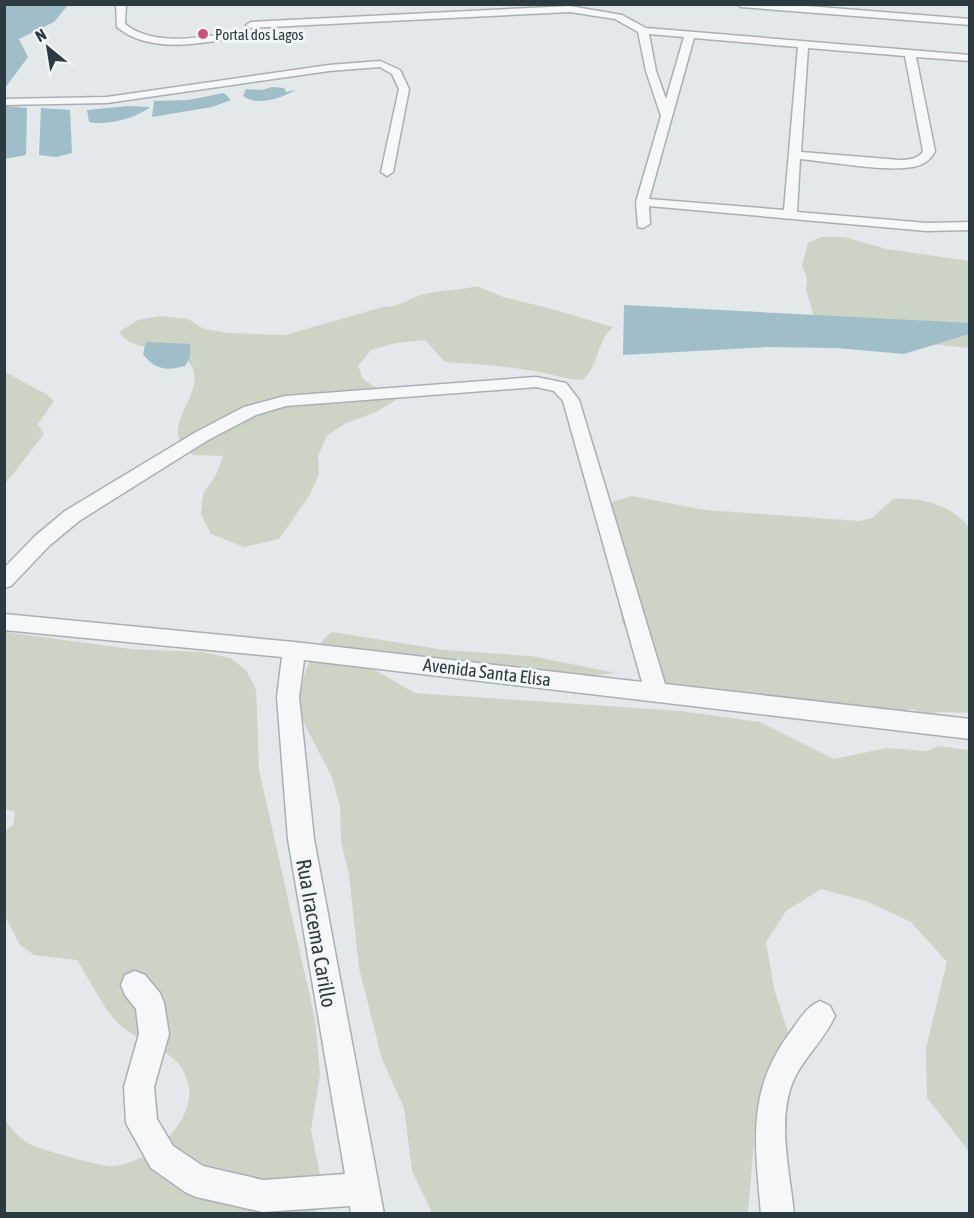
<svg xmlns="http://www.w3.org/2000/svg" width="974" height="1218" viewBox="0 0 974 1218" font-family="'Asap Condensed',sans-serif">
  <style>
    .green { fill: #ccd4c5 }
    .water { fill: #a0bec8 }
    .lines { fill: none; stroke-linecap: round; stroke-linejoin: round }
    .minor-casing { stroke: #a8b0b4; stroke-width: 3 }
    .minor { fill: #f6f7f9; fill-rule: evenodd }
    .poi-dot { fill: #c75182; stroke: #f3f6f8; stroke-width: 2 }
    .labels { text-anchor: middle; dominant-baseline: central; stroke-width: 6; stroke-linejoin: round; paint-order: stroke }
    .far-poi-label { font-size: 15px; fill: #2c3a41; stroke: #f3f6f8; text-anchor: start }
    .street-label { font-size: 18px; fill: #2c3a41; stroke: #f3f6f8 }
    .near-street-label { font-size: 21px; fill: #2c3a41; stroke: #f3f6f8 }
  </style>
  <rect width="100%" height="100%" fill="#e3e8ea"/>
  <g class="green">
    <path d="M821 237H844L887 249 969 261V348L882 339 815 320 806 290 807 278 802 266 808 243Z"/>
    <path d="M477 286 503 297 548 308 613 327C596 342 599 367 582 380 565 379 551 374 535 371 505 366 475 364 445 362L425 340 396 343 371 350 358 366 363 379 396 400 374 413 346 423 327 436 318 456 319 474 309 496 279 539 244 547 211 534 201 514 203 494 216 475 223 456 193 455C189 451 182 447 180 442 169 417 206 390 191 365 179 345 147 351 130 342 126 340 122 335 119 332L138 320 161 316 188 319 204 329 228 333 285 335 383 307C404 307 409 296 429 293 445 290 462 290 477 286Z"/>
    <path d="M5 372 46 394 54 401 38 424 44 434 5 484Z"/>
    <path d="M632 496 705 510 859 521 872 518 893 499C922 497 950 504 970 528L969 713 938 712 925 716 914 709 852 718 698 694 659 681 622 622 608 525 609 507 614 501Z"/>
    <path d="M5 632 130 649 202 652 230 658 246 670 256 689 259 770 315 1019 320 1074 311 1130 321 1180 316 1213H5L4 1118C11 1129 21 1141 34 1146 43 1150 100 1166 109 1166 145 1167 194 1125 189 1087 182 1047 140 1046 117 1022 103 1008 88 977 77 960L34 955 20 945 5 916V831L13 825 15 812 5 809Z"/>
    <path d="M332 632 445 650 531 656 616 673 587 676 368 660 373 669 415 693 680 711 760 722 834 759 886 748 927 751 938 746 969 750V1151L927 1098 926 1048 947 962 911 922 866 901 821 889 786 911 766 942 774 989 789 1035 785 1084 755 1130 748 1213H432L412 1171 404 1108 382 1059 359 968 349 875 341 842 340 807 332 777 295 706C303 679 309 649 332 632Z"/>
  </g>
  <g class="water">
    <path d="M5 4 68 5 54 22 19 39 28 57 5 88Z"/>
    <path d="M272 87 284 88 286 92 296 90C281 98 258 107 243 96L246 89 262 90Z"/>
    <path d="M224 93 231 100 212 107 152 117 154 101 188 100Z"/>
    <path d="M5 106 27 108 26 155 5 159Z"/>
    <path d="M128 106 150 107C137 118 106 126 89 122L87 110Z"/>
    <path d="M41 108 70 110 72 153 56 157 39 155Z"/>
    <path d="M624 305 969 323V334L904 354 836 348 767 347 623 355Z"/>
    <path d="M146 342 190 344V357L185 366C166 371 155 370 143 354Z"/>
  </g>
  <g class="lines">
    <defs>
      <g id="minor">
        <path d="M116 4H126L125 24C156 49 208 36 244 30L249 33 244 36C204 43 150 55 117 27Z"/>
        <path d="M737 4H782L970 19V25L741 7Z"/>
        <path d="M570 6 622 15 646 28 970 55V61L916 57 935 151C931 160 923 165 913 167 885 172 831 162 800 159L797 212 927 223 970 222V230L927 231 649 206 650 224 643 228 638 227 636 202 661 116 646 71 638 32 615 19 570 12 251 28 246 25 251 22ZM649 34 684 37 666 99 656 71ZM694 38 798 47 784 210 649 199ZM808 48 905 56 923 151C919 159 908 160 900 160L801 152Z"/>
        <path d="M380 61 400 70 409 89 393 172 387 176 381 172 399 89 392 74 380 67 329 71 107 103 4 105V99L107 97 329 65Z"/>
        <path d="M536 377 566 383 579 400 665 684 970 719V739L304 660 299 697 314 839 384 1214H351L350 1206 263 1212 196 1197 185 1192 151 1168 126 1123 124 1087 139 1034 136 1009 125 995 121 985 125 975 135 971 145 975 160 993 164 1003 169 1034 154 1087 157 1119 173 1146 203 1166 263 1180 345 1174 288 839 277 697 282 657 4 630V614L294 642 642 682 563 401 554 391 536 387 286 406 256 415 208 440 79 521 49 546 11 586 4 588V568L35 536 65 511 196 432 244 407 285 396Z"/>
        <path d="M820 1001 830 1006 835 1016C825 1039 805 1056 794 1079 776 1119 790 1172 794 1214H761C755 1143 746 1091 791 1031 800 1019 806 1007 820 1001Z"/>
      </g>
    </defs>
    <use href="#minor" class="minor-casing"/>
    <use href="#minor" class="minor"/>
  </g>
  <circle class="poi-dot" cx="203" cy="34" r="6"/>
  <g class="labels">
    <g class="far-poi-label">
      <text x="215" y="34">Portal dos Lagos</text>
    </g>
    <g class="street-label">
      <text transform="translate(487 672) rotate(7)">Avenida Santa Elisa</text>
    </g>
    <g class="near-street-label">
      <text transform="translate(317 933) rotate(80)">Rua Iracema Carillo</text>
    </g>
  </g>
  <rect width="974" height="1218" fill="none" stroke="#2c3a41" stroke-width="12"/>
  <g transform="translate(48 48) rotate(330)" stroke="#f3f6f8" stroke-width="4.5" paint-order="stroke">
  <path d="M0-4.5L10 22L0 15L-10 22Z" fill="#2c3a41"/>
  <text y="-9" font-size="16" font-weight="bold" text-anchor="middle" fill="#2c3a41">N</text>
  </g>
</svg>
